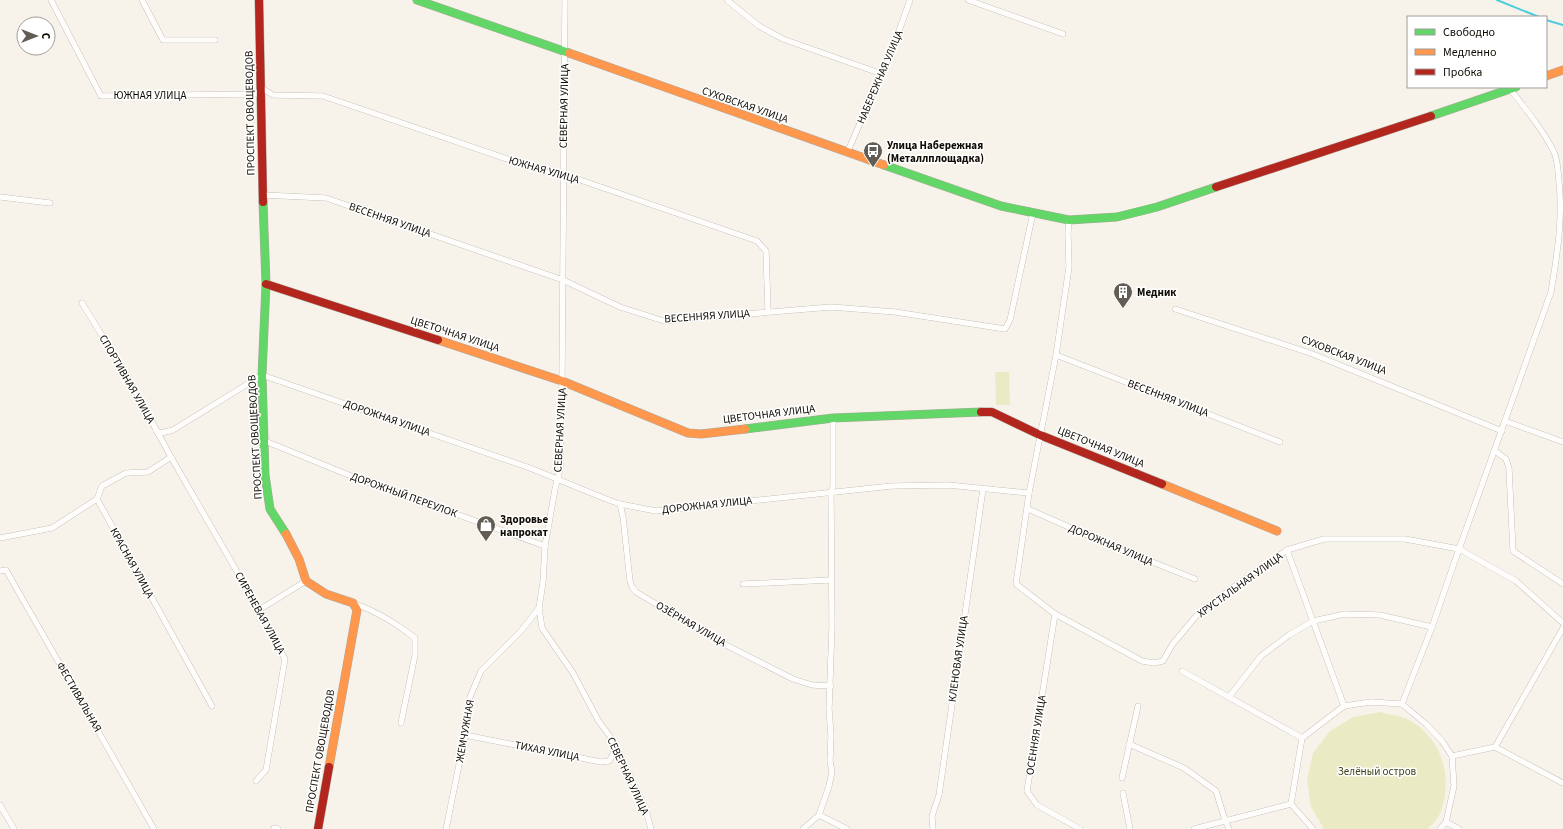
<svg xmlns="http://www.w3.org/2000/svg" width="1563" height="829" viewBox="0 0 1563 829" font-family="'Source Sans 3',sans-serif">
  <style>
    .green { fill: #eaebc5 }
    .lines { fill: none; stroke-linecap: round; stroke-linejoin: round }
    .stream { stroke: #4cccdd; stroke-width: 2 }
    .street-casing { stroke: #aca79e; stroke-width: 6 }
    .fast-casing { stroke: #aca79e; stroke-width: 9 }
    .slow-casing { stroke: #aca79e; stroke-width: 9 }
    .jam-casing { stroke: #aca79e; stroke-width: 9 }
    .street { stroke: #fefdfc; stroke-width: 5.5 }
    .fast { stroke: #63d668; stroke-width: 8 }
    .slow { stroke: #ff974d; stroke-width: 8 }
    .jam { stroke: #b3261e; stroke-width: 8 }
    .labels { text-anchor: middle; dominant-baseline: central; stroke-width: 3; stroke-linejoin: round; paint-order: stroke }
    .street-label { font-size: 11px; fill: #100b03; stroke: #fff }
    .poi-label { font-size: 11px; font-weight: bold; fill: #100b03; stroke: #fff; text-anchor: start }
    .park-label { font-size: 11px; fill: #3f4116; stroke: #fff }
  </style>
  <rect width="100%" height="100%" fill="#f8f3ea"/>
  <g class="green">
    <path d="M995 372H1009L1010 405H996Z"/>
    <path d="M1380 712C1389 715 1399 715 1407 719 1442 737 1453 776 1441 811 1439 818 1432 824 1428 829H1324L1311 807 1307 780 1313 753 1330 731 1353 717Z"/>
  </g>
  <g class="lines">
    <g class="stream">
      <path d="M1497 0 1539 17"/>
      <path d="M1546 20 1563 25"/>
    </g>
    <defs>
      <g id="street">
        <path d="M51 0 101 96 260 94"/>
        <path d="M142 0 163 40H215"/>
        <path d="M565 0 562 381 560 469 555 489 545 546 543 582 539 608 542 628 573 673 598 720 614 742 645 807 651 829"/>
        <path d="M727 0 759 26 783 39 882 74"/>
        <path d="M968 0 1063 34"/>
        <path d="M260 87 273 95 323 96 545 172 563 174 757 241 766 251 768 311"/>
        <path d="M847 153 893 48 910 0"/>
        <path d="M263 195 326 198 563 280 620 307 664 321 831 307 895 312 1005 329 1010 320 1033 213"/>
        <path d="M0 197 50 203"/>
        <path d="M1069 220 1068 233 1069 267 1056 355 1029 493 1016 584 1055 614 1142 661 1154 663 1163 661 1172 645 1197 615 1235 586 1287 550 1324 539H1405L1459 549 1516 581 1563 623"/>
        <path d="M82 303 127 376 171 457 259 610 285 659 266 770 256 781"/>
        <path d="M1175 309 1310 353 1502 431"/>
        <path d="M1056 355 1280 442"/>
        <path d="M1505 421 1563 442"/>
        <path d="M156 431 161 433 173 430 262 375 530 468 606 499 620 504 656 511 892 486 948 485 1029 493"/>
        <path d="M265 441 356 478 545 546"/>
        <path d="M1495 451 1506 459 1509 468 1513 551 1563 584"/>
        <path d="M171 457 148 472 126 473 102 486 97 499 212 706"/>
        <path d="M620 504 623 517 630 581 632 587 636 592 720 642 793 679 812 685 831 686"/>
        <path d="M1028 509 1112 546 1195 579"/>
        <path d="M0 538 52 528 97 499"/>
        <path d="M1287 550 1344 706"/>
        <path d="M0 571 6 570 154 829"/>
        <path d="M743 584 831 580"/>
        <path d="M353 603C376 611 396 623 415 638V655L401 723"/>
        <path d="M259 610 306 581"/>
        <path d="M1055 614 1027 791 1037 805 1080 829"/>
        <path d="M1432 627 1459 549 1551 292C1557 255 1563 220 1559 182 1558 172 1558 161 1554 152 1543 130 1525 108 1510 89"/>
        <path d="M1182 671 1302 738"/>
        <path d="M1229 697 1261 656 1289 635 1313 621 1345 614 1380 615 1432 627 1402 704"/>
        <path d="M465 735 601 762 609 761 613 755 614 742"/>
        <path d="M1129 744 1184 768 1216 791 1225 820 1229 829"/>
        <path d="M1495 747 1563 628"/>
        <path d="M1452 756 1495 747 1563 783"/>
        <path d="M1122 778 1138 706"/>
        <path d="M1123 793 1130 829"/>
        <path d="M0 805 14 829"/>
        <path d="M819 815 829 786 832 772 830 761 831 736 829 709 832 626 831 492 833 487V418"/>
        <path d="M1446 822 1459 829"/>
        <path d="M274 828 278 829"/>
        <path d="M446 829 465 735 470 697 481 671 521 631 539 608"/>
        <path d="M803 829 819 815 847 829"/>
        <path d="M933 829 932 816 939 795 983 489"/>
        <path d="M1194 829 1291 804"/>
        <path d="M1313 829 1291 804 1302 738 1344 706 1371 702 1402 704 1426 724 1442 741 1452 756 1454 786 1446 822 1440 829"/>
      </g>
      <g id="fast">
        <path d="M417 0 569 53"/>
        <path d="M1431 116 1516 87"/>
        <path d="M884 165 1001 206 1069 220 1117 217 1157 207 1216 187"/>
        <path d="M263 202 266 284 262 375 265 475 270 509 286 534"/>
        <path d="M745 429 833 418 981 412"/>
      </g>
      <g id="slow">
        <path d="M569 53 884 165"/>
        <path d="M1546 76 1563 70"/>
        <path d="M438 340 562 381 688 433 701 434 745 429"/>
        <path d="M1162 484 1277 531"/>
        <path d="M286 534 299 559 306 581 326 594 353 603 357 610 329 767"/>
      </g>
      <g id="jam">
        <path d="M259 0 263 202"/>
        <path d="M1216 187 1431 116"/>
        <path d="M266 284 438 340"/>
        <path d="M981 412H992L1040 435 1162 484"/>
        <path d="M318 829 329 767"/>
      </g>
    </defs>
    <use href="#street" class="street-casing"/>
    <use href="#fast" class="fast-casing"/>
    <use href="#slow" class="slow-casing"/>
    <use href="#jam" class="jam-casing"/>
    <use href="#street" class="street"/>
    <use href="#fast" class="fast"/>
    <use href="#slow" class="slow"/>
    <use href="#jam" class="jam"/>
  </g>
  <defs>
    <symbol id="bus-pin" viewBox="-11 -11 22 30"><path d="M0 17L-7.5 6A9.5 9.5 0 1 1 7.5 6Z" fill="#615c54" stroke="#fff"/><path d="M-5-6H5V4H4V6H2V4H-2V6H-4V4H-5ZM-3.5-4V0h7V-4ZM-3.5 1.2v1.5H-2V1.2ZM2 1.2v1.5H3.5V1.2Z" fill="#fff"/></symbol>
    <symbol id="building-pin" viewBox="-11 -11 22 30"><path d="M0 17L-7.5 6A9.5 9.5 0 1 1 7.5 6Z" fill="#615c54" stroke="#fff"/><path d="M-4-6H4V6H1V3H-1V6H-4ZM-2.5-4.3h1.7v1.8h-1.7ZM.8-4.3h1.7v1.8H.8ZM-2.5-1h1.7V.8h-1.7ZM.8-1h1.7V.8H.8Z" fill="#fff"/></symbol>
    <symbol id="shop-pin" viewBox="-11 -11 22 30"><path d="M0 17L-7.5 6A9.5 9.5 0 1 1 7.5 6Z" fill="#615c54" stroke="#fff"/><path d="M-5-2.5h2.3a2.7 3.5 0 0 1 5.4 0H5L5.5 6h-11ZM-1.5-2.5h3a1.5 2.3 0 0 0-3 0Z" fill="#fff"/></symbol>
  </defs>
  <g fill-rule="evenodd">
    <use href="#bus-pin" x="862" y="140" width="22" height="30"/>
    <use href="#building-pin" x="1112" y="281" width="22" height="30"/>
    <use href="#shop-pin" x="475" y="514" width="22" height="30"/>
  </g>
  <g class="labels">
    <g class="street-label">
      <text transform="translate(880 77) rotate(-67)">НАБЕРЕЖНАЯ УЛИЦА</text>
      <text x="150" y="95">ЮЖНАЯ УЛИЦА</text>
      <text transform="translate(745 105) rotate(19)">СУХОВСКАЯ УЛИЦА</text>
      <text transform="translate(564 106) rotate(-89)">СЕВЕРНАЯ УЛИЦА</text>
      <text transform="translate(250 113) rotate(-91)">ПРОСПЕКТ ОВОЩЕВОДОВ</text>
      <text transform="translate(544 170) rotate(16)">ЮЖНАЯ УЛИЦА</text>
      <text transform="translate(390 220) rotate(19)">ВЕСЕННЯЯ УЛИЦА</text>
      <text transform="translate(707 316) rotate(-4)">ВЕСЕННЯЯ УЛИЦА</text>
      <text transform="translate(455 334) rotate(18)">ЦВЕТОЧНАЯ УЛИЦА</text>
      <text transform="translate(1344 355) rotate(21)">СУХОВСКАЯ УЛИЦА</text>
      <text transform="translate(127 379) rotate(60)">СПОРТИВНАЯ УЛИЦА</text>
      <text transform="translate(1168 398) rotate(21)">ВЕСЕННЯЯ УЛИЦА</text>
      <text transform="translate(769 414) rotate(-7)">ЦВЕТОЧНАЯ УЛИЦА</text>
      <text transform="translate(387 418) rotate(19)">ДОРОЖНАЯ УЛИЦА</text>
      <text transform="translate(560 430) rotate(-87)">СЕВЕРНАЯ УЛИЦА</text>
      <text transform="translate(255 437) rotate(-93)">ПРОСПЕКТ ОВОЩЕВОДОВ</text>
      <text transform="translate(1101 447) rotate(22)">ЦВЕТОЧНАЯ УЛИЦА</text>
      <text transform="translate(404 495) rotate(20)">ДОРОЖНЫЙ ПЕРЕУЛОК</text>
      <text transform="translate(707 505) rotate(-6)">ДОРОЖНАЯ УЛИЦА</text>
      <text transform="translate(1111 545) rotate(23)">ДОРОЖНАЯ УЛИЦА</text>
      <text transform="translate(132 563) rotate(61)">КРАСНАЯ УЛИЦА</text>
      <text transform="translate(1240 585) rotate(-36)">ХРУСТАЛЬНАЯ УЛИЦА</text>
      <text transform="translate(260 613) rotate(61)">СИРЕНЕВАЯ УЛИЦА</text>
      <text transform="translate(691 624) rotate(30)">ОЗЁРНАЯ УЛИЦА</text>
      <text transform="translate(958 659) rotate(-82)">КЛЕНОВАЯ УЛИЦА</text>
      <text transform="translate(79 697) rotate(60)">ФЕСТИВАЛЬНАЯ</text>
      <text transform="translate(465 731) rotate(-80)">ЖЕМЧУЖНАЯ</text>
      <text transform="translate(1036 735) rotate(-81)">ОСЕННЯЯ УЛИЦА</text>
      <text transform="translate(320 751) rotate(-80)">ПРОСПЕКТ ОВОЩЕВОДОВ</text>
      <text transform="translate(547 751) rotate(11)">ТИХАЯ УЛИЦА</text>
      <text transform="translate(628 776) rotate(65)">СЕВЕРНАЯ УЛИЦА</text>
    </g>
    <g class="poi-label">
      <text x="887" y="145">Улица Набережная<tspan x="887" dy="13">(Металлплощадка)</tspan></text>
      <text x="1137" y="292">Медник</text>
      <text x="500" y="519">Здоровье<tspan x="500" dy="13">напрокат</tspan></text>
    </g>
    <g class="park-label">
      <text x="1377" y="771">Зелёный остров</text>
    </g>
  </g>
  <rect x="1407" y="16" width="140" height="72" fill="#ffffff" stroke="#9f9d9a"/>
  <rect x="1415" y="29" width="20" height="6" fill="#63d668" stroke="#9f9d9a"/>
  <text x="1443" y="36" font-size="12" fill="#100b03">Свободно</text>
  <rect x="1415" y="49" width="20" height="6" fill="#ff974d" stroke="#9f9d9a"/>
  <text x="1443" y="56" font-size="12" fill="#100b03">Медленно</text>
  <rect x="1415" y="69" width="20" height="6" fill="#b3261e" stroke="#9f9d9a"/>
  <text x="1443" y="76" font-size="12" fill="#100b03">Пробка</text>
  <g transform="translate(36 36) rotate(90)"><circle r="19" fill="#ffffff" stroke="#9f9d9a"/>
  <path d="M0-3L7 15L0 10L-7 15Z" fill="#615c54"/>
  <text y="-6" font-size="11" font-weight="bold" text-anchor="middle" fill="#100b03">С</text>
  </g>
</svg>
